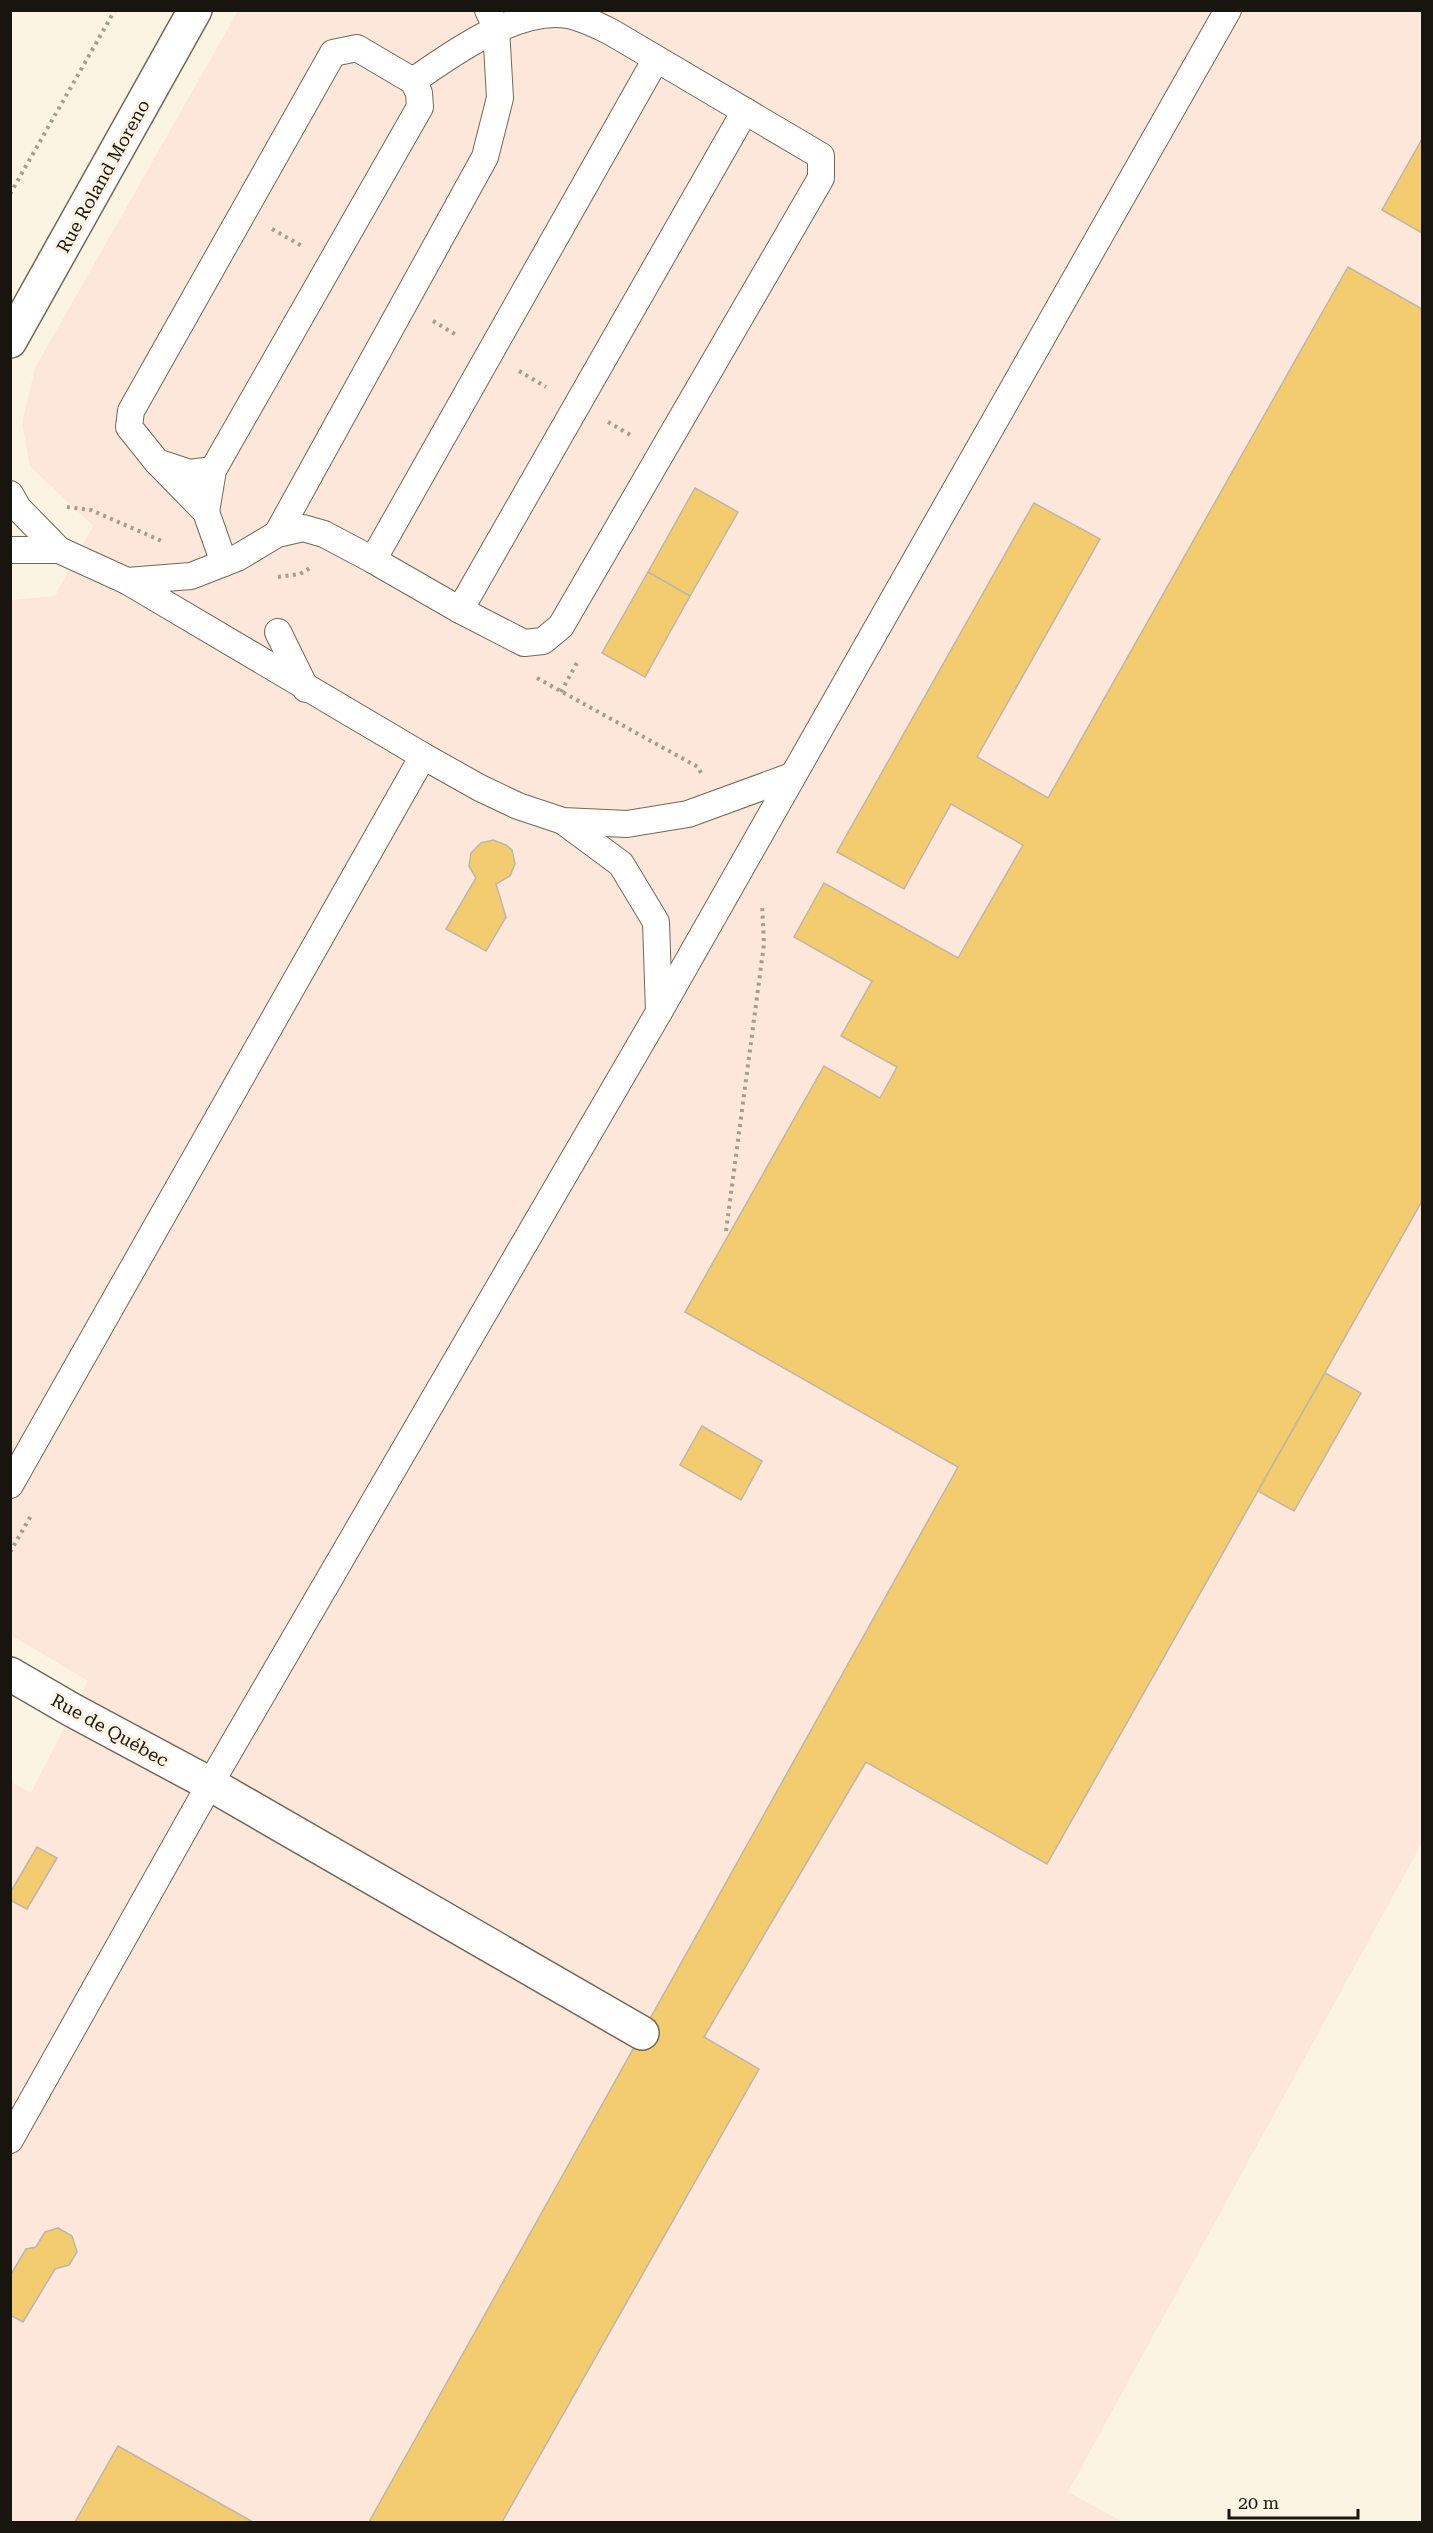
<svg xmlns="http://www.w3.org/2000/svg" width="1433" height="2533" viewBox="0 0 1433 2533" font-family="'Roboto Serif',serif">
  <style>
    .industrial { fill: #fde6da }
    .building { fill: #f4cc70; stroke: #bfb7a6; stroke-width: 1.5 }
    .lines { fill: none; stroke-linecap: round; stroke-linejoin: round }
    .service-casing { stroke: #706959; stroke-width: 28 }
    .minor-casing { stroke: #706959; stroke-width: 36 }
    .path { stroke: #a49e91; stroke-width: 4; stroke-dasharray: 3 4.5; stroke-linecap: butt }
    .service { stroke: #fff; stroke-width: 26 }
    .minor { stroke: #fff; stroke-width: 33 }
    .labels { text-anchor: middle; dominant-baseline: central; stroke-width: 6; stroke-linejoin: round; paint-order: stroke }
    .street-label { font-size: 18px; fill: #18150f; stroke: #fcf4e2 }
  </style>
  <rect width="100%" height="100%" fill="#fcf4e2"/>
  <path class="industrial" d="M238 11H1422V1843L1068 2492 1123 2522H11V1782L31 1793 88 1681 11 1635V600L55 596 93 526 30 466 22 423 35 368Z"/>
  <g class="building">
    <path d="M1422 139V233L1382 210Z"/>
    <path d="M1348 267 1422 309V1201L1047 1864 866 1762 704 2037 759 2069 502 2522H369L958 1467 685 1312 824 1066 880 1098 897 1067 841 1036 872 981 794 937 824 883 958 958 1023 845 951 804 904 889 837 852 1034 503 1100 539 977 757 1048 798Z"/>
    <path d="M695 488 738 512 690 596 648 572Z"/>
    <path d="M648 572 690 596 645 677 602 653Z"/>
    <path d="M493 840 506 845 512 850 515 864 510 876 496 884 506 917 486 951 446 929 476 878 469 866 471 853 481 843Z"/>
    <path d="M1325 1373 1361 1393 1294 1511 1258 1491Z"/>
    <path d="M702 1426 762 1461 741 1500 680 1465Z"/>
    <path d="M37 1847 57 1858 27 1909 10 1900V1893Z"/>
    <path d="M58 2228 72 2236 77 2252 69 2265 55 2269 23 2322 10 2315V2276L26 2249 36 2247 45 2232Z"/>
    <path d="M118 2446 253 2522H75Z"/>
  </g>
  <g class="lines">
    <defs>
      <g id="service">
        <path d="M656 59 373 560 460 610 745 111"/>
        <path d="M413 81C451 54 519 6 568 15 583 18 597 25 611 32L821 156V178L561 626 543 641 524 643 460 610"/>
        <path d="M158 463 206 512 224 563"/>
        <path d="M10 494 18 508 59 550 127 581 423 756 480 788 518 806 563 821 627 824 688 814 792 776"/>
        <path d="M206 512 213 470 420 107 419 93 413 81 357 48 333 53 131 411 129 427 157 462 190 473 213 470"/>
        <path d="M277 534 485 157 500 98 496 28 488 10"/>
        <path d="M10 550H59"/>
        <path d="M127 581 191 576 237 558 277 534 303 528 324 534 373 560"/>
        <path d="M278 632 306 689"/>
        <path d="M563 821 621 864 656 922 659 1012"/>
        <path d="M10 1485 423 756"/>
        <path d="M10 2140 210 1784 659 1012 1228 10"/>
      </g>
      <g id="minor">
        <path d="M10 341 195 10"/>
        <path d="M10 1674 72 1710 210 1784 642 2033"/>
      </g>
    </defs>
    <use href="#service" class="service-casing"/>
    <use href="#minor" class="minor-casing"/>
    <g class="path">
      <path d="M10 194 115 10"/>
      <path d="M272 229 302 246"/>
      <path d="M433 321 458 336"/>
      <path d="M519 371 546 387"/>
      <path d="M608 422 632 436"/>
      <path d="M67 507 91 510 164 542"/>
      <path d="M278 577 300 574 310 568"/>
      <path d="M537 678 698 767 701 773"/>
      <path d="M561 692 579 659"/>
      <path d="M726 1231 764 944 762 904"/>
      <path d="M10 1552 32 1514"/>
    </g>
    <use href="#service" class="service"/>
    <use href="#minor" class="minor"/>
  </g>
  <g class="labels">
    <g class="street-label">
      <text transform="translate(103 176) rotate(-61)">Rue Roland Moreno</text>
      <text transform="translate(110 1730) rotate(29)">Rue de Québec</text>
    </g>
  </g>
  <rect width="1433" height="2533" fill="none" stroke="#18150f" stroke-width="24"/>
  <path d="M1229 2509v9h129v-9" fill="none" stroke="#18150f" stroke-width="3"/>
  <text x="1238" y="2509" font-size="18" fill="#18150f" stroke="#fcf4e2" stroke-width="4.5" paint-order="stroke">20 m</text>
</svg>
